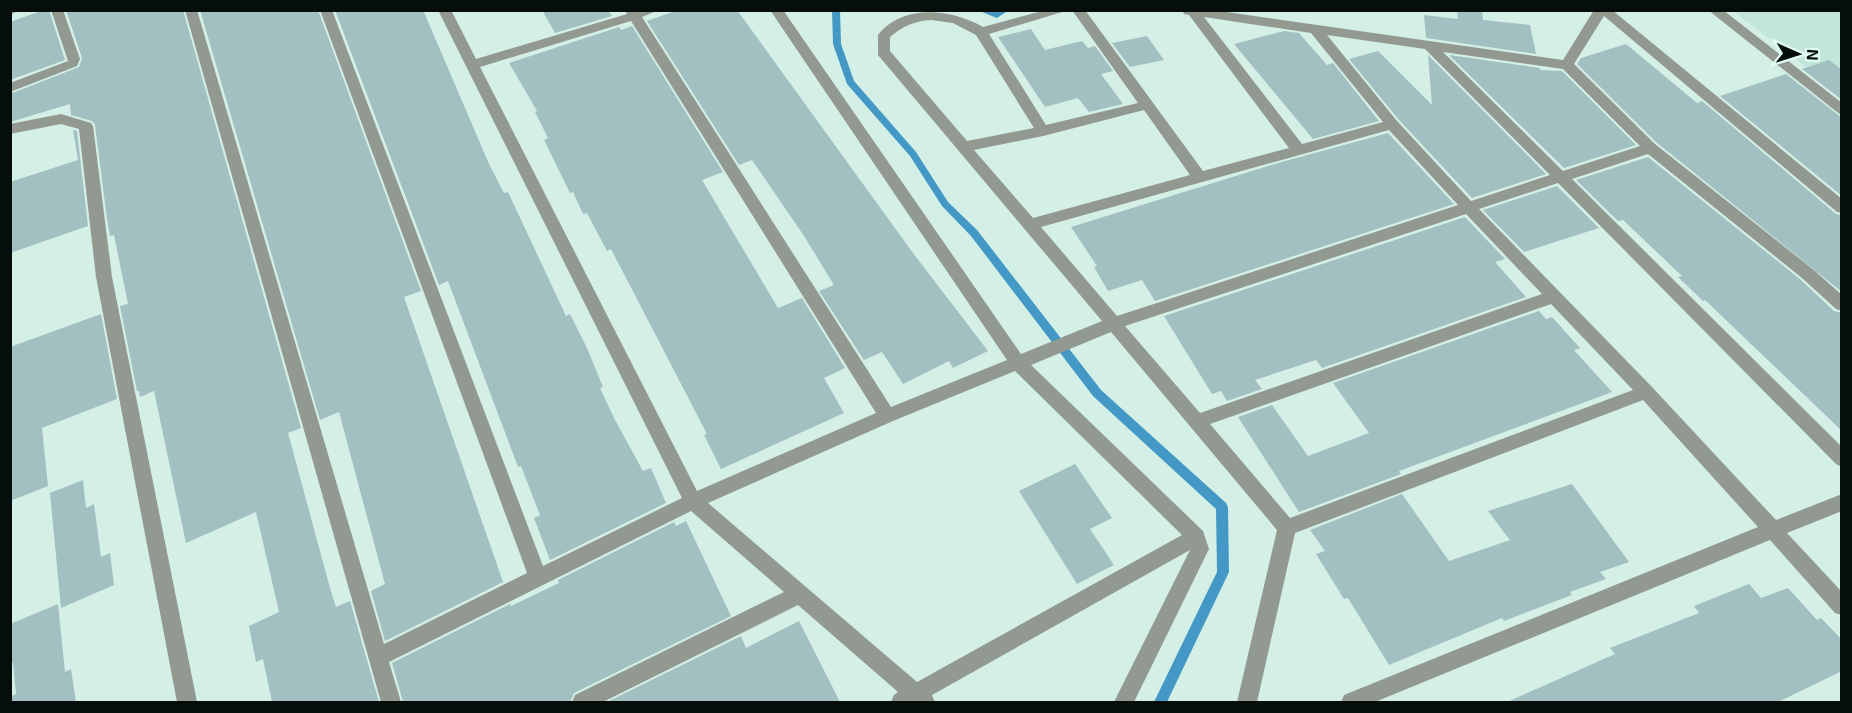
<svg xmlns="http://www.w3.org/2000/svg" width="1852" height="713" viewBox="0 0 1852 713" font-family="'Exo 2',sans-serif">
  <style>
    .built { fill: #c2e7da }
    .lines { fill: none; stroke-linecap: round; stroke-linejoin: round }
    .stream { fill: #4398c5; fill-rule: evenodd }
    .building { fill: #a2bfc1 }
    .service { fill: #929991; fill-rule: evenodd }
    .minor { fill: #929991; fill-rule: evenodd }
  </style>
  <rect width="100%" height="100%" fill="#d4f0e6"/>
  <path class="built" d="M1733 11H1841V94Z"/>
  <g class="lines">
    <g class="stream">
      <path d="M832 10H840L841 44 854 81 916 152 948 202 977 230 1101 390 1226 503 1228 507 1229 572 1167 702H1154L1217 572 1216 509 1093 396 971 236 942 206 910 156 847 84 833 44Z"/>
      <path d="M977 10 996 12 1009 10 997 18Z"/>
    </g>
  </g>
  <g class="building">
    <path d="M44 10H49L65 60 10 80V22Z"/>
    <path d="M66 10H183L301 428 288 433 330 588 336 607 350 601 379 702H272L263 659 256 662 249 626 279 612 256 512 186 543 154 391 140 397 139 391H137L120 306 128 304 114 235 110 236 107 219 95 125 92 121 71 115 70 104 10 122V94L79 67 82 58Z"/>
    <path d="M200 10H318L421 291 404 297 503 582 385 641 371 591 385 584 339 412 320 420Z"/>
    <path d="M335 10H423L489 164 504 193 508 192 566 316 570 314 587 348 603 387 600 388 614 418 643 471 651 468 666 503 550 560 534 518 540 515 521 466 518 467 448 281 439 285Z"/>
    <path d="M542 10H608L612 16 555 33Z"/>
    <path d="M678 10H737L913 253 988 351 953 368 949 361 903 384 882 352 864 360 819 291 834 285 804 236 752 160 739 165 647 21Z"/>
    <path d="M1457 10H1482L1483 20 1530 25 1536 54 1426 38 1424 15 1458 19Z"/>
    <path d="M632 26 723 172 702 180 778 308 802 298 845 368 824 378 844 413 721 469 704 435 707 434 611 249 607 251 587 213 583 214 573 192 570 193 544 140 548 138 535 112 537 111 509 63 619 27 621 30Z"/>
    <path d="M1031 29 1045 50 1082 41 1088 48 1095 46 1113 71 1101 74 1123 104 1089 112 1078 98 1045 107 998 37Z"/>
    <path d="M1284 31 1299 33 1327 65 1333 63 1379 121 1313 139 1234 44Z"/>
    <path d="M1147 36 1164 60 1130 67 1112 43Z"/>
    <path d="M1626 44 1697 103 1702 101 1836 214 1842 215V292L1656 142 1577 64 1581 58Z"/>
    <path d="M1378 51 1432 105 1428 55 1546 174 1472 198 1399 120 1349 59Z"/>
    <path d="M1449 55 1540 68V70L1562 71 1636 145 1564 168Z"/>
    <path d="M1829 60 1842 70V100L1802 69Z"/>
    <path d="M1786 74 1842 118V196L1720 96Z"/>
    <path d="M73 130 77 131 88 226 10 253V182L78 160Z"/>
    <path d="M1388 133 1454 204 1155 301 1142 280 1108 291 1094 267 1097 266 1071 227 1278 163Z"/>
    <path d="M1648 157 1801 280 1834 311 1842 313V431L1705 300 1703 301 1678 277 1682 276 1623 220 1618 221 1576 180Z"/>
    <path d="M1557 186 1599 228 1524 252 1483 210Z"/>
    <path d="M1465 217 1505 259 1495 262 1526 297 1322 368 1316 360 1255 380 1262 389 1227 401 1221 391 1212 394 1164 316Z"/>
    <path d="M1539 311 1546 319 1552 317 1580 348 1574 350 1612 392 1399 471 1401 474 1299 512 1238 417 1272 405 1308 456 1369 433 1333 383Z"/>
    <path d="M101 314 117 399 42 428 48 486 10 501V347Z"/>
    <path d="M1075 464 1112 518 1090 529 1114 565 1077 584 1019 491Z"/>
    <path d="M83 480 86 508 94 504 101 557 110 553 114 585 61 608 50 493Z"/>
    <path d="M1572 484 1629 562 1600 572 1606 579 1570 592 1572 595 1504 621 1502 618 1389 665 1348 598 1344 599 1316 554 1325 551 1310 530 1402 494 1449 561 1510 540 1488 511Z"/>
    <path d="M686 521 731 616 574 693 570 702H403L392 663 510 604 511 606 559 583 558 580 674 522 676 526Z"/>
    <path d="M1749 584 1761 598 1788 588 1817 620 1821 618 1842 640V671L1778 702H1507L1615 654 1610 648 1699 613 1694 606Z"/>
    <path d="M58 604 65 672 71 669 76 702H10V697L16 694 13 662 10 664V624Z"/>
    <path d="M799 621 840 702H607L741 636 746 648Z"/>
  </g>
  <g class="lines">
    <g class="service">
      <path d="M10 10H19L10 15Z"/>
      <path d="M51 10H63L80 59 77 66 10 92V83L68 61Z"/>
    </g>
    <g class="minor">
      <path d="M185 10H197L384 644 527 573 320 10H332L543 566 682 498 438 10H451L476 59 627 14 625 10H659L642 17 891 407 1007 360 770 10H783L1021 354 1102 321 878 55V35C903 3 952 9 983 27L1046 10H1069L989 34 1046 125 1138 103 1072 10H1085L1203 171 1289 148 1189 15 1184 14 1182 10H1213L1563 60 1594 10H1612L1842 199V213L1837 212 1604 16 1574 64 1655 144 1814 270 1842 295V311L1836 309 1802 278 1648 154 1572 179 1842 447V467L1836 464 1558 183 1479 209 1652 387 1776 520 1842 494V511L1787 533 1842 592V615L1835 613 1770 540 1375 702H1341L1344 695 1758 527 1643 400 1295 533 1257 702H1237L1277 530 1111 332 1031 365 1203 531 1209 549 1134 702H1114L1190 550 932 695 935 702H891L894 695 898 692 798 605 603 702H572L575 695 784 592 691 511 389 662 401 702H381ZM1204 17 1311 33 1383 122 1302 144ZM931 20 953 23 976 35 1034 128 967 141 890 51V37C903 26 915 21 931 20ZM631 21 876 413 697 491 480 67ZM1327 35 1425 49 1550 175 1471 201 1397 121ZM1443 52 1563 69 1640 146 1563 171ZM1144 110 1190 175 1033 218 974 150 1043 136ZM1389 130 1458 205 1117 316 1041 227ZM1466 214 1542 294 1200 413 1125 326ZM1551 304 1633 390 1290 518 1210 424ZM1015 371 1182 535 917 682 708 503 893 421Z"/>
      <path d="M1708 10H1723L1842 103V116Z"/>
      <path d="M61 114 91 123 93 126 112 277 197 702H177L96 277 79 129 61 124 10 134V124Z"/>
    </g>
  </g>
  <rect width="1852" height="713" fill="none" stroke="#050e0b" stroke-width="24"/>
  <g transform="translate(1798 54) rotate(93)" stroke="#e1fdf3" stroke-width="4.5" paint-order="stroke">
  <path d="M0-4.5L10 22L0 15L-10 22Z" fill="#050e0b"/>
  <text y="-9" font-size="16" font-weight="bold" text-anchor="middle" fill="#050e0b">N</text>
  </g>
</svg>
